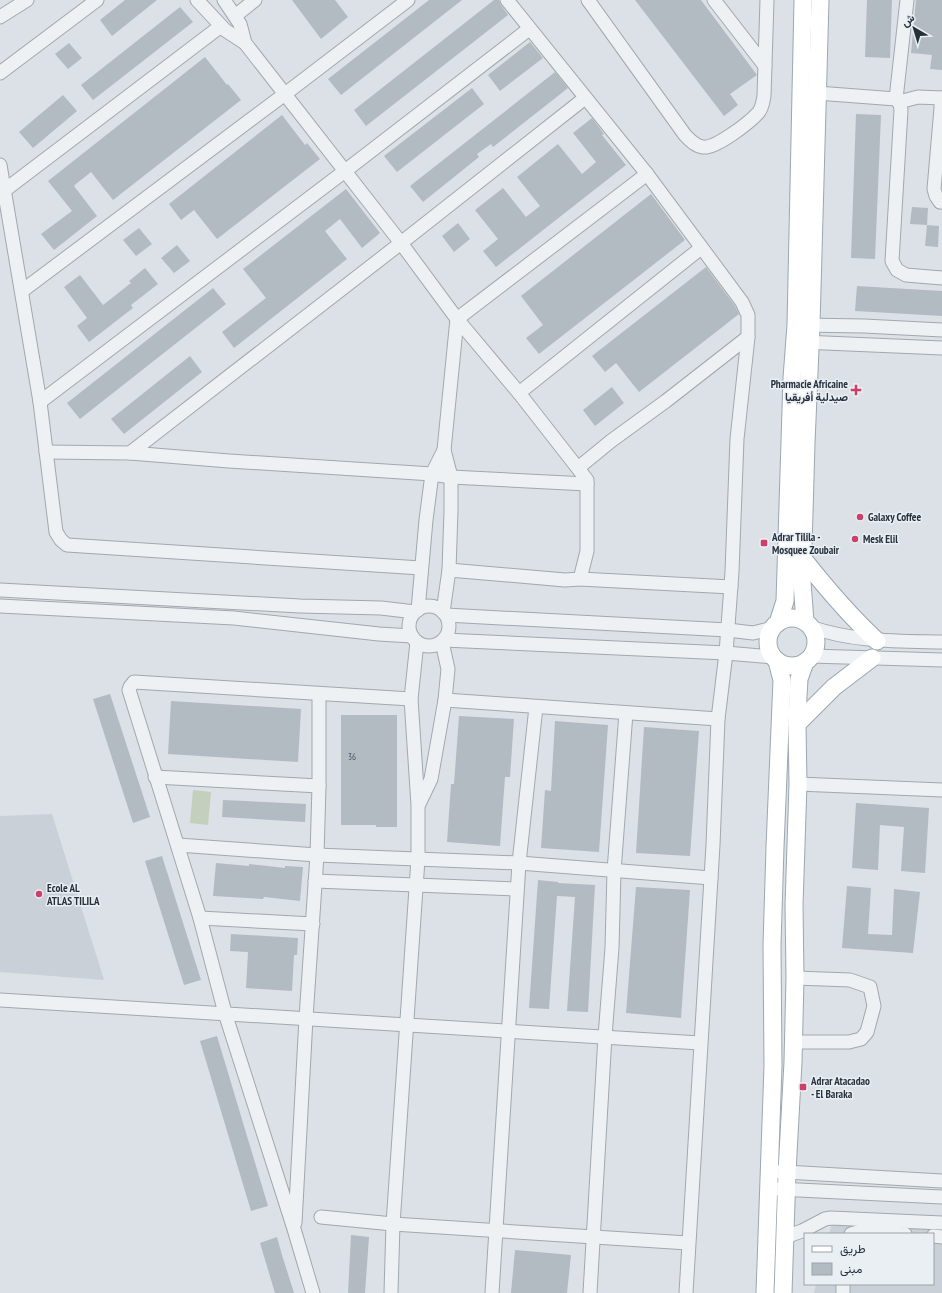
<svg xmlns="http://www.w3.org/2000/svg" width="942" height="1293" viewBox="0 0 942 1293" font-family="'PT Sans Narrow',Vazirmatn,sans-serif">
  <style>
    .built { fill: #c9d0d7 }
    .green { fill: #c4cfbc }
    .building { fill: #b3bbc2 }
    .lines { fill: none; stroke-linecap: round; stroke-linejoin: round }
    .minor-casing { stroke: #a1a8af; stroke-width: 15 }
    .major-casing { stroke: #9ba7b1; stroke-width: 19 }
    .minor { stroke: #eef1f4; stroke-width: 13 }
    .major { stroke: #fff; stroke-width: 17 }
    .poi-dot { fill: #cc3f68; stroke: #eaeff4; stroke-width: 1.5 }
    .labels { text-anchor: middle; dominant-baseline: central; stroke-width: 3; stroke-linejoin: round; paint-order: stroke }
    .number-label { font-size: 9px; fill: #49535d }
    .poi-label { font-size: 11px; font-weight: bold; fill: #26303b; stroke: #eaeff4; text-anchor: start }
  </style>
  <rect width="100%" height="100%" fill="#dbe1e6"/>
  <g class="built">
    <path d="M52 814 104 980 0 972V816Z"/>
    <path d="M833 1219 942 1224V1293H814L816 1284H933V1234H829Z"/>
  </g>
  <path class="green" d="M193 790 211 792 208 825 190 823Z"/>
  <g class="building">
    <path d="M125 0H157L112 36 100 20Z"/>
    <path d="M292 0H335L348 17 321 39Z"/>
    <path d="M429 0H462L341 95 328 79Z"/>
    <path d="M494 0H499L501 5 508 15 366 126 354 110Z"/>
    <path d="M635 0H701L757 75 730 94 738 105 724 116Z"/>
    <path d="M867 0H892L890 58 865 57Z"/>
    <path d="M916 0H942V70L930 69 932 55 911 53Z"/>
    <path d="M180 7 193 22 93 100 81 85Z"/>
    <path d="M530 42 543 58 500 91 488 75Z"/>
    <path d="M69 43 82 58 68 69 55 54Z"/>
    <path d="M205 57 227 85 228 84 241 100 113 200 91 172 76 184 74 186 97 216 54 250 41 234 72 211 48 181Z"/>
    <path d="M555 72 568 88 493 147 491 144 477 154 479 157 423 202 410 186Z"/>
    <path d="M472 88 484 104 397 172 384 156Z"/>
    <path d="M63 95 77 111 33 148 19 132Z"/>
    <path d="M856 114 881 115 875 259 851 258Z"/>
    <path d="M282 115 305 145 307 143 320 159 217 239 194 210 181 220 169 204Z"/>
    <path d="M592 118 604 134 602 135 626 165 496 267 483 251 498 239 475 210 503 188 526 217 540 206 517 177 558 144 582 174 596 162 573 133Z"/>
    <path d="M346 189 380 233 362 248 340 219 325 231 347 259 234 348 222 332 266 298 243 269Z"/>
    <path d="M651 194 685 240 539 354 526 338 543 325 521 296Z"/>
    <path d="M912 207 928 208 927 225 910 224Z"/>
    <path d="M458 223 470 239 454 252 442 236Z"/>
    <path d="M927 225 939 226 938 247 925 246Z"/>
    <path d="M139 228 152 244 136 256 123 240Z"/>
    <path d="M177 245 190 261 174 273 161 258Z"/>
    <path d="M706 267 735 306 739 314 639 392 616 363 605 372 592 356Z"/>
    <path d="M145 268 158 284 131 305 133 308 89 342 77 326 87 318 64 287 80 275 103 305 131 283 129 281Z"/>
    <path d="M857 286 942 291V316L855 311Z"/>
    <path d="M213 288 226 304 80 419 67 403Z"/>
    <path d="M190 356 202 372 124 434 111 419Z"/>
    <path d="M612 387 624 403 595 426 583 410Z"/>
    <path d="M110 694 150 817 133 823 93 699Z"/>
    <path d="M171 701 301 709 298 762 168 754Z"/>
    <path d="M341 715H397V827H376V825H341Z"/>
    <path d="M459 716 514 719 510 777H505L500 846 447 842 451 784H454Z"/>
    <path d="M555 721 608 725 599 852 541 848 545 790 551 791Z"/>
    <path d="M644 727 699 731 690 856 636 853Z"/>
    <path d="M223 800 306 804 305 822 222 817Z"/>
    <path d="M856 803 929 808 925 873 901 871 904 827 880 825 878 870 852 868Z"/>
    <path d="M162 856 201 980 184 985 145 861Z"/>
    <path d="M216 863 249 866V864L285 868V866L303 867 300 901 264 897 263 899 213 896Z"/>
    <path d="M538 880 558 882V883L595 885 588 1012 567 1011 575 897 557 896 549 1009 529 1008Z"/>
    <path d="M847 886 871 888 868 934 892 935 894 889 920 892 913 953 842 948Z"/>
    <path d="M636 887 690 890 681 1018 626 1013Z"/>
    <path d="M231 934 298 938 297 955H294L292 991 246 988 248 952 230 951Z"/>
    <path d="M217 1036 268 1206 251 1211 200 1041Z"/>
    <path d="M351 1235 369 1237 365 1293H348Z"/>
    <path d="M277 1237 282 1255 294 1293H275L260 1243Z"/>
    <path d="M515 1250 571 1255 567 1293H511Z"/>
  </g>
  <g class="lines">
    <defs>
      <g id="minor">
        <path d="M197 0 225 30 245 43 401 243 457 319 519 393 587 480V551L580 579 565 580 449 570"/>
        <path d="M224 0 240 24 245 43"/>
        <path d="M507 0 647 174 742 302 748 315V337L737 439 732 572 726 653 718 719 713 845 686 1293"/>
        <path d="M588 0 685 135C690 140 695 146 703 147 715 149 749 123 758 113 762 109 763 102 764 96L767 0"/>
        <path d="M714 0 765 66"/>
        <path d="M235 16 255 0"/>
        <path d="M0 17 27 0"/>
        <path d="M0 73 97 0"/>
        <path d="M808 94 817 93 896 99 907 0"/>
        <path d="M941 98V108L934 189 936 196 940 202H942"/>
        <path d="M896 99 900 104 901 110 892 261 897 270 906 275 942 278"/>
        <path d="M899 102 918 97 942 98"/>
        <path d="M0 165 40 402 56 532 61 540 67 545 421 568"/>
        <path d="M5 190 221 26"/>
        <path d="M22 291 285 94 408 0"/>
        <path d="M802 325 864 326 942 330"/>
        <path d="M802 342 942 348"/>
        <path d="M519 393 701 248"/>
        <path d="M40 402 345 171 529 29"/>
        <path d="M46 452 130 453 229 461 432 474 451 477 587 484"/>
        <path d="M130 453 401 243 585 98"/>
        <path d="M578 468 611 441 666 401 748 337"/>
        <path d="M580 579 731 587"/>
        <path d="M0 590 300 606 381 608 415 612"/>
        <circle cx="429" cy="626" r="20"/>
        <path d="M0 606 234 618 379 634 412 636"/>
        <path d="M418 610 426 520 432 474 444 450 457 319 647 174"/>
        <path d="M443 612 449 570 451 511V477L444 450"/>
        <path d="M446 615 728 630 753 633 773 628"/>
        <path d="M810 627C855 642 895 641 942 642"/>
        <path d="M444 640 726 653 773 657"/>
        <path d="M811 656 942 660"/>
        <path d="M445 700 718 719"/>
        <path d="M155 777 319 786"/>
        <path d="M798 784 942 790"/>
        <path d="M419 804 431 779 445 700 448 669 442 642"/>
        <path d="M178 845 317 855 519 863 711 878"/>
        <path d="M315 881 517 889"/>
        <path d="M200 918 313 924"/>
        <path d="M0 1000 700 1043"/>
        <path d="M794 1042H849L861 1039 867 1032 874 1006 870 987 850 980 795 978"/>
        <path d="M768 1171 942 1181"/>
        <path d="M778 1189 942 1197"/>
        <path d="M321 1217 393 1224 688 1243"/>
        <path d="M295 1223 306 1018 317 855 319 786V694"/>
        <path d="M851 1234 861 1231 905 1234"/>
        <path d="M933 1236 942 1237"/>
        <path d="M785 1237 802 1231 825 1219 831 1218 942 1223"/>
        <path d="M313 1293 294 1229 225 1013 200 918 129 690 130 687 134 682 411 699"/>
        <path d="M391 1293 393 1224 418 859V805L411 699 417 642"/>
        <path d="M492 1293 519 863 536 707"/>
        <path d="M590 1293 605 1036 612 948 614 871 626 713"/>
        <path d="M843 1293V1284"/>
      </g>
      <g id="major">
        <path d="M804 560C827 589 850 616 877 641"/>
        <circle cx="792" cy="642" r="24"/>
        <path d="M805 622 802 582 806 443 811 325 820 0"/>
        <path d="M778 623 785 601 792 378 796 325 803 0"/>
        <path d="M797 724 834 687 872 658"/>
        <path d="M765 1293 773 1066 772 945 775 847 782 680 777 661"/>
        <path d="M783 1293 787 1172 793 1062 795 978 794 905 798 784 797 724 798 697 799 679 805 662"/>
      </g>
    </defs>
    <use href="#minor" class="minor-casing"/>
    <use href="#major" class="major-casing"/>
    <use href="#minor" class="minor"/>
    <use href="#major" class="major"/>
  </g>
  <g class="poi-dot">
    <path d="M854 384h4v4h4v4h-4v4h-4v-4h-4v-4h4z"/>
    <circle cx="860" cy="517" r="4"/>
    <circle cx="855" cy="539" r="4"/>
    <rect x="760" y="539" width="8" height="8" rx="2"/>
    <circle cx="39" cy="894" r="4"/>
    <rect x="799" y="1083" width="8" height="8" rx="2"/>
  </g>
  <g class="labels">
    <g class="number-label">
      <text x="352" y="756">36</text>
    </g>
    <g class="poi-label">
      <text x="848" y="384" text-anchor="end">Pharmacie Africaine<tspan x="848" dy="13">صيدلية أفريقيا</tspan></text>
      <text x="868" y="517">Galaxy Coffee</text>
      <text x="772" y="537">Adrar Tilila -<tspan x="772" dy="13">Mosquee Zoubair</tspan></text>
      <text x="863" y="539">Mesk Elil</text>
      <text x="47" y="888">Ecole AL<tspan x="47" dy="13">ATLAS TILILA</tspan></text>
      <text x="811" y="1081">Adrar Atacadao<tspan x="811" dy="13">- El Baraka</tspan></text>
    </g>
  </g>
  <rect x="804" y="1233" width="130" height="52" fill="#eaeff4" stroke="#9ca3aa"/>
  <rect x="812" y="1246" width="20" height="6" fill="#ffffff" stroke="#9ca3aa"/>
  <text x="840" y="1253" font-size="12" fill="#26303b">طريق</text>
  <rect x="812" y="1263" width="20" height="12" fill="#b3bbc2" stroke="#9ca3aa"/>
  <text x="840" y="1273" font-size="12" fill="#26303b">مبنى</text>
  <g transform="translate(914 28) rotate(322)" stroke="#eaeff4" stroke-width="3" paint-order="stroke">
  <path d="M0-3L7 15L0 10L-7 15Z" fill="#26303b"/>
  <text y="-6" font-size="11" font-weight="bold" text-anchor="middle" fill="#26303b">ش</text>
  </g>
</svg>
